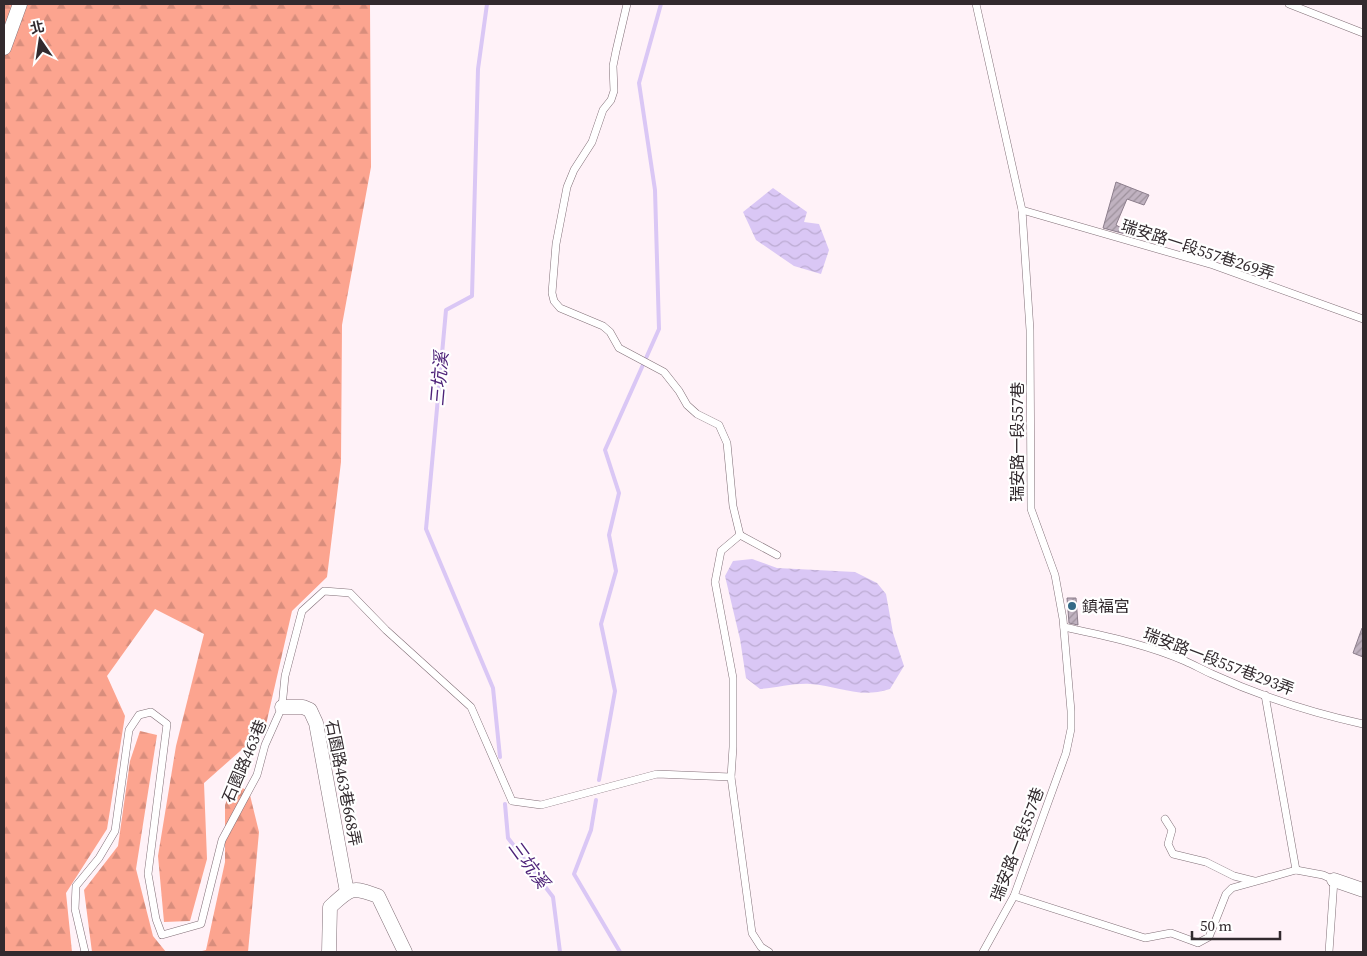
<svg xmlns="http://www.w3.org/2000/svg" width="1367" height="956" viewBox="0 0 1367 956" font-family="'Source Serif 4','Noto Sans TC',serif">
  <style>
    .forest { fill: url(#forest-firs) }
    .water { fill: url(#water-waves) }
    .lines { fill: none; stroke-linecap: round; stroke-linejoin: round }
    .stream { stroke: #dac7f5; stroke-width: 4 }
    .building { fill: url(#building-hatch); stroke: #8c7e8c }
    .service-casing { stroke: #816f77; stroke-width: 8 }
    .minor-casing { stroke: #816f77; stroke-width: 15 }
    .service { stroke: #fff; stroke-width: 7 }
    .minor { stroke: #fff; stroke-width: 14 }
    .poi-dot { fill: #366a87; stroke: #fff; stroke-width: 2 }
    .labels { text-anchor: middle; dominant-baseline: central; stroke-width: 4.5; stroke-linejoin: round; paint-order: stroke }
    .street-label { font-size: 16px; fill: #322a2e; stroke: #fff }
    .poi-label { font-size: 16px; fill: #322a2e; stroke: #fff; text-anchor: start }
    .water-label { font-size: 18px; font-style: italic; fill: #4e2379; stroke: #fff }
  </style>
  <defs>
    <pattern id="forest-firs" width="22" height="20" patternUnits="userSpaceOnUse" patternTransform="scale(1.25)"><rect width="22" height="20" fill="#fca48f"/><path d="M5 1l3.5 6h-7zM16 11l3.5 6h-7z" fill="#d88d7c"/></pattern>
    <pattern id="water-waves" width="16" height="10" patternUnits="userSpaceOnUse" patternTransform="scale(1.25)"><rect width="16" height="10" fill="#dac7f5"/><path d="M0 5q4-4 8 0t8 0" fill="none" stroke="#bcabd2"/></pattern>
    <pattern id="building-hatch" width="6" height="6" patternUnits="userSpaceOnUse" patternTransform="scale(1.25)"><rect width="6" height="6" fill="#c0b2c0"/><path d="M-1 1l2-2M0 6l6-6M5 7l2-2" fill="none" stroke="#9d919c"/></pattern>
  </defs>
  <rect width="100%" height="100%" fill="#fff2f8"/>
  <g class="forest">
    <path d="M4 4H370L371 167 342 325 341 462 327 577 292 611 265 729 204 783 207 859 190 921 164 922 158 856 176 746 204 634 155 609 107 676 125 716 107 829 66 893 72 952H4Z"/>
    <path d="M140 731 157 735 136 869 153 936 166 952H92L84 890 118 846 130 761Z"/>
    <path d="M233 784 249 791 259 832 248 952H198L206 950 225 862V805Z"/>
  </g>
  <g class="water">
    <path d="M773 188 807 212 804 222 819 224 829 250 821 274 794 266 756 240 743 212Z"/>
    <path d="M752 559 777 568 855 572 877 583 886 594 893 633 904 666 890 689C858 699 841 686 810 684 794 683 776 688 760 689L746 678 740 639 725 576 733 561Z"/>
  </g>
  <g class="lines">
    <g class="stream">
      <path d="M487 4 478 69 472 296 446 310 426 529 493 688 500 757"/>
      <path d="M599 780 615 691 601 624 616 571 609 535 619 493 605 450 659 329 655 190 639 83 661 4"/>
      <path d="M596 800 591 830 574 874 620 952"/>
      <path d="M505 804 508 838 553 897 560 952"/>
    </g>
  </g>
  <g class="building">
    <path d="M1116 182 1149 195 1144 205 1127 199 1116 225 1130 233 1129 235 1103 228Z"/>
    <path d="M1067 598H1076L1078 625 1069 623Z"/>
    <path d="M1362 628 1363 629V657L1353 653Z"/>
  </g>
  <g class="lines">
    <defs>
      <g id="service">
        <path d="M627 4 616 51 613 66 614 91 611 100 603 110 592 142 574 170 567 187 556 244 552 293 554 301 560 308 603 326 610 332 619 348 664 372 679 391 687 405 697 414 719 425 727 443 733 506 740 535 721 551 715 582 733 678V747L731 777 752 933 761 947 769 952"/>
        <path d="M976 4 1022 210 1030 330 1031 509 1055 575 1063 619 1071 711V729L1066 753 1014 896 983 952"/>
        <path d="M1289 4 1363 33"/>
        <path d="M1022 210 1213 265 1363 319"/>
        <path d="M740 535 777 555"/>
        <path d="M1064 627C1105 636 1146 644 1185 661 1194 665 1203 670 1212 674 1260 696 1312 713 1363 724"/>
        <path d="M1265 695 1296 870"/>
        <path d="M1165 819 1172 830 1168 844 1173 854 1206 862 1234 876 1254 881"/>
        <path d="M1014 896 1145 938 1171 933 1198 943 1209 937 1226 894 1232 888 1296 870 1323 875 1334 880 1329 952"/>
        <path d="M85 952 75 909 76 886 99 858 115 831 129 730 139 715 151 712 167 724 148 874 156 919 162 935 201 924 222 840 257 775 265 745 282 707 285 676 302 611 324 591 350 593 386 630 471 707 512 801 541 805 657 774 731 777"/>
      </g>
      <g id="minor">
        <path d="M4 48 20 4"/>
        <path d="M282 707H303L310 710 316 723 347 892"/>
        <path d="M1334 880 1363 890"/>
        <path d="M329 952 330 907C351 888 351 886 378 896L405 952"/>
      </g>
    </defs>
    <use href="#service" class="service-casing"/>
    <use href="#minor" class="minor-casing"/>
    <use href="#service" class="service"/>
    <use href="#minor" class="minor"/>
  </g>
  <circle class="poi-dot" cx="1072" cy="606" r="5"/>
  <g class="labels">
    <g class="street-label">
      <text transform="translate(1198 249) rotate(18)">瑞安路一段557巷269弄</text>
      <text transform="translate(1017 442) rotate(-90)">瑞安路一段557巷</text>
      <text transform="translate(1219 661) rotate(21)">瑞安路一段557巷293弄</text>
      <text transform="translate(244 761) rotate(-67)">石園路463巷</text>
      <text transform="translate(344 783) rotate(79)">石園路463巷668弄</text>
      <text transform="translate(1017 844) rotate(-69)">瑞安路一段557巷</text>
    </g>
    <g class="poi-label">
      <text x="1082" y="606">鎮福宮</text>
    </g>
    <g class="water-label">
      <text transform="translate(439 379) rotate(-85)">三坑溪</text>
      <text transform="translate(529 864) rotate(54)">三坑溪</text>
    </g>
  </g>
  <rect width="1367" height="956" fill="none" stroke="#322a2e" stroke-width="10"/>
  <g transform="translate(40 40) rotate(347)" stroke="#ffffff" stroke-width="4" paint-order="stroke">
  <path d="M0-4L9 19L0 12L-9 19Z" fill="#322a2e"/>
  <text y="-8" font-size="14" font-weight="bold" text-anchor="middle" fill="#322a2e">北</text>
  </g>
  <path d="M1192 931v8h88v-8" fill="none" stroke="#322a2e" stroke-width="2.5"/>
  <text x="1200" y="931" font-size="15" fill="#322a2e" stroke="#ffffff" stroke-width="4" paint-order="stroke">50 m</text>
</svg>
